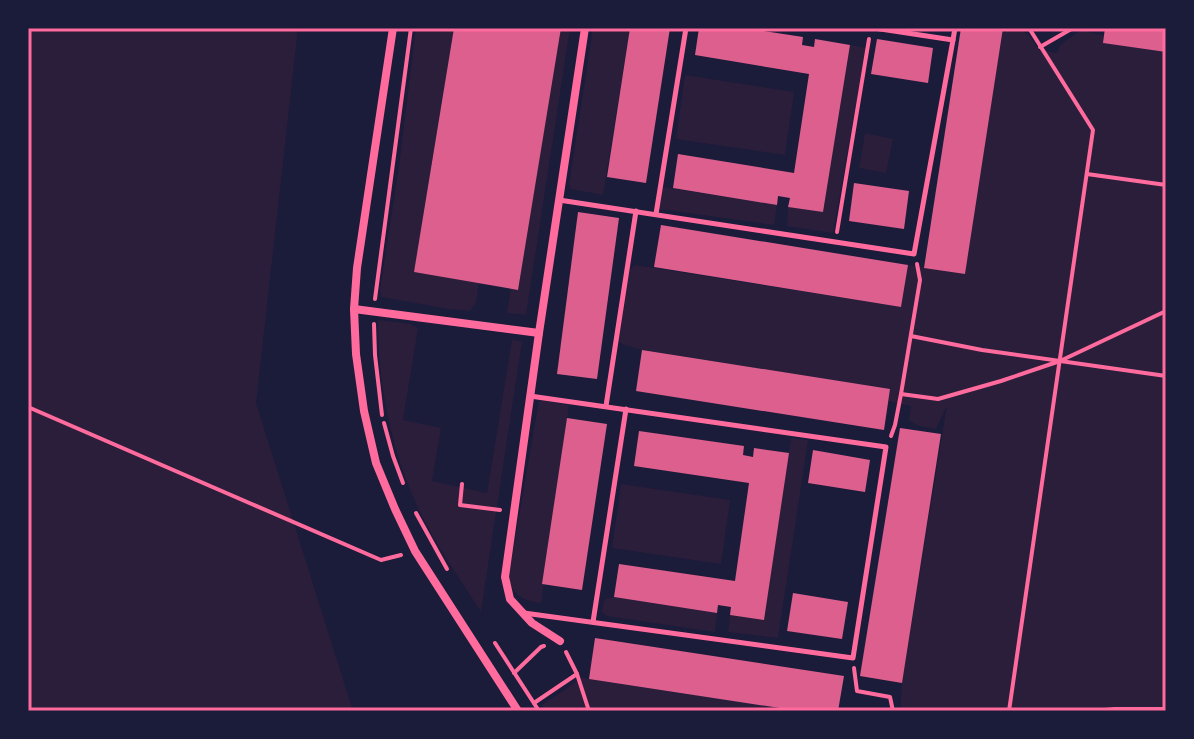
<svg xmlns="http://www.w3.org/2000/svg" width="1194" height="739" viewBox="0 0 1194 739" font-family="Cabin,sans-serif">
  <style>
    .green { fill: #2a1e3b }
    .building { fill: #dd5f8e }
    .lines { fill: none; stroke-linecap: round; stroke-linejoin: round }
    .path { stroke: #ff6b9d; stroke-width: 4 }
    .service { stroke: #ff6b9d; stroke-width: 5 }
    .minor { stroke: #ff6b9d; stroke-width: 8 }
    .neatline { fill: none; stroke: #ff6b9d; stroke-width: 3 }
  </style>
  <rect width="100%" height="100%" fill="#1b1b3a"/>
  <g class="green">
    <path d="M28 28H298L256 403 353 711H28Z"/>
    <path d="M416 28H454L414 272 479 283 476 302 470 311 449 309 381 297 380 290 399 166Z"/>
    <path d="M561 28H570L526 315 507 313 511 288 518 289Z"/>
    <path d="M593 28H630L603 195 571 189 569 184Z"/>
    <path d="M1003 28C1025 28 1028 33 1039 50L1057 53 1060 45 1081 30 1104 36V43L1166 52V711H900L902 683 947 405 936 429 919 426 909 420 911 406 888 401 890 389 642 350 622 344 619 341 630 269 635 265 901 307 908 265 965 274Z"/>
    <path d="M850 45 866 48 833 233 787 226 788 207 823 212Z"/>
    <path d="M685 75 794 92 785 155 676 139Z"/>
    <path d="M865 133 893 139 886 173 859 168Z"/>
    <path d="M663 187 777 205 774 225 659 209Z"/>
    <path d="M378 320 411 324 418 328 403 420 441 428 432 481 487 493 512 340 522 341 481 612C458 576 432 540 415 501 390 444 378 382 378 320Z"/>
    <path d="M539 400 569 405 541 603C521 600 511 595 509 575Z"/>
    <path d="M791 438 808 440 778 638 728 632 730 615 764 619Z"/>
    <path d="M621 484 730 500 721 564 612 548Z"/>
    <path d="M614 597 717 613 715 632 607 616 601 611 605 599Z"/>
    <path d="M582 678 589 679 799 711H546L542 705Z"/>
  </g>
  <g class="building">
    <path d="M454 28H561L518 290 414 272Z"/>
    <path d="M630 28H670L646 183 607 177Z"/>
    <path d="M699 28H745L803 37 802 45 814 47 815 39 850 45 823 212 788 207 790 198 778 196 777 205 673 188 678 154 794 173 809 74 695 55Z"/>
    <path d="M961 28H1003L965 274 924 268Z"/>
    <path d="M1105 28H1166V52L1103 43Z"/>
    <path d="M877 39 933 48 928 83 871 74Z"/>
    <path d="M854 183 909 191 904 229 849 221Z"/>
    <path d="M578 212 619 218 597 379 557 374Z"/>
    <path d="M661 225 908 265 901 307 654 267Z"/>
    <path d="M642 350 890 389 884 430 636 391Z"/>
    <path d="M567 418 607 424 582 590 542 584Z"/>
    <path d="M900 428 941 434 902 683 860 676Z"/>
    <path d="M639 431 744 446 743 455 753 457 754 448 789 453 764 620 730 615 731 607 718 605 717 613 614 597 619 564 735 581 749 483 634 466Z"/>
    <path d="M813 450 870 460 865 492 808 483Z"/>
    <path d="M793 593 848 602 842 639 787 631Z"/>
    <path d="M595 638 844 676 838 711H799L589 679Z"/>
  </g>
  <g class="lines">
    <g class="path">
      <path d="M1040 47 1073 28"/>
      <path d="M1087 174 1166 185"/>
      <path d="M837 232 869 39"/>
      <path d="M375 299 411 28"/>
      <path d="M374 324 375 355 382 415"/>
      <path d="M911 336 982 350 1166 376"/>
      <path d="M901 394 938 399 1001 381 1060 361 1166 311"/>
      <path d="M28 407 381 560 401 555"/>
      <path d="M384 423 393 456 403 483"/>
      <path d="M891 436 895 425 901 394 920 280 917 264"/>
      <path d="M462 484 460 505 500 510"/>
      <path d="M416 513 447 569"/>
      <path d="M495 643 539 711"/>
      <path d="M854 668 857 691 890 697 893 711"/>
      <path d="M514 673 541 647 544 646"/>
      <path d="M577 674 589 711"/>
      <path d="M534 703 577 674 566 652"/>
      <path d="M1009 711 1093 130 1029 28"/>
      <path d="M1095 711 1115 709H1166"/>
    </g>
    <g class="service">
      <path d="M953 40 955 28"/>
      <path d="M559 200 914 254 953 40 874 28"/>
      <path d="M656 214 686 28"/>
      <path d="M606 406 636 211"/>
      <path d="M524 613 853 658 886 447 530 396"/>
      <path d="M593 622 626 409"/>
    </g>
    <g class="minor">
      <path d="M393 28 357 268 354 309 356 354 364 411 376 463 395 509 415 551 518 711"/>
      <path d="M354 309 539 333 505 577 510 599 532 623 560 641"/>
      <path d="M539 333 585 28"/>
    </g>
  </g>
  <rect width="1194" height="739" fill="none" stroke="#1b1b3a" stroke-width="60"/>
  <rect x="30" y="30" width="1134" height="679" class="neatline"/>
</svg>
